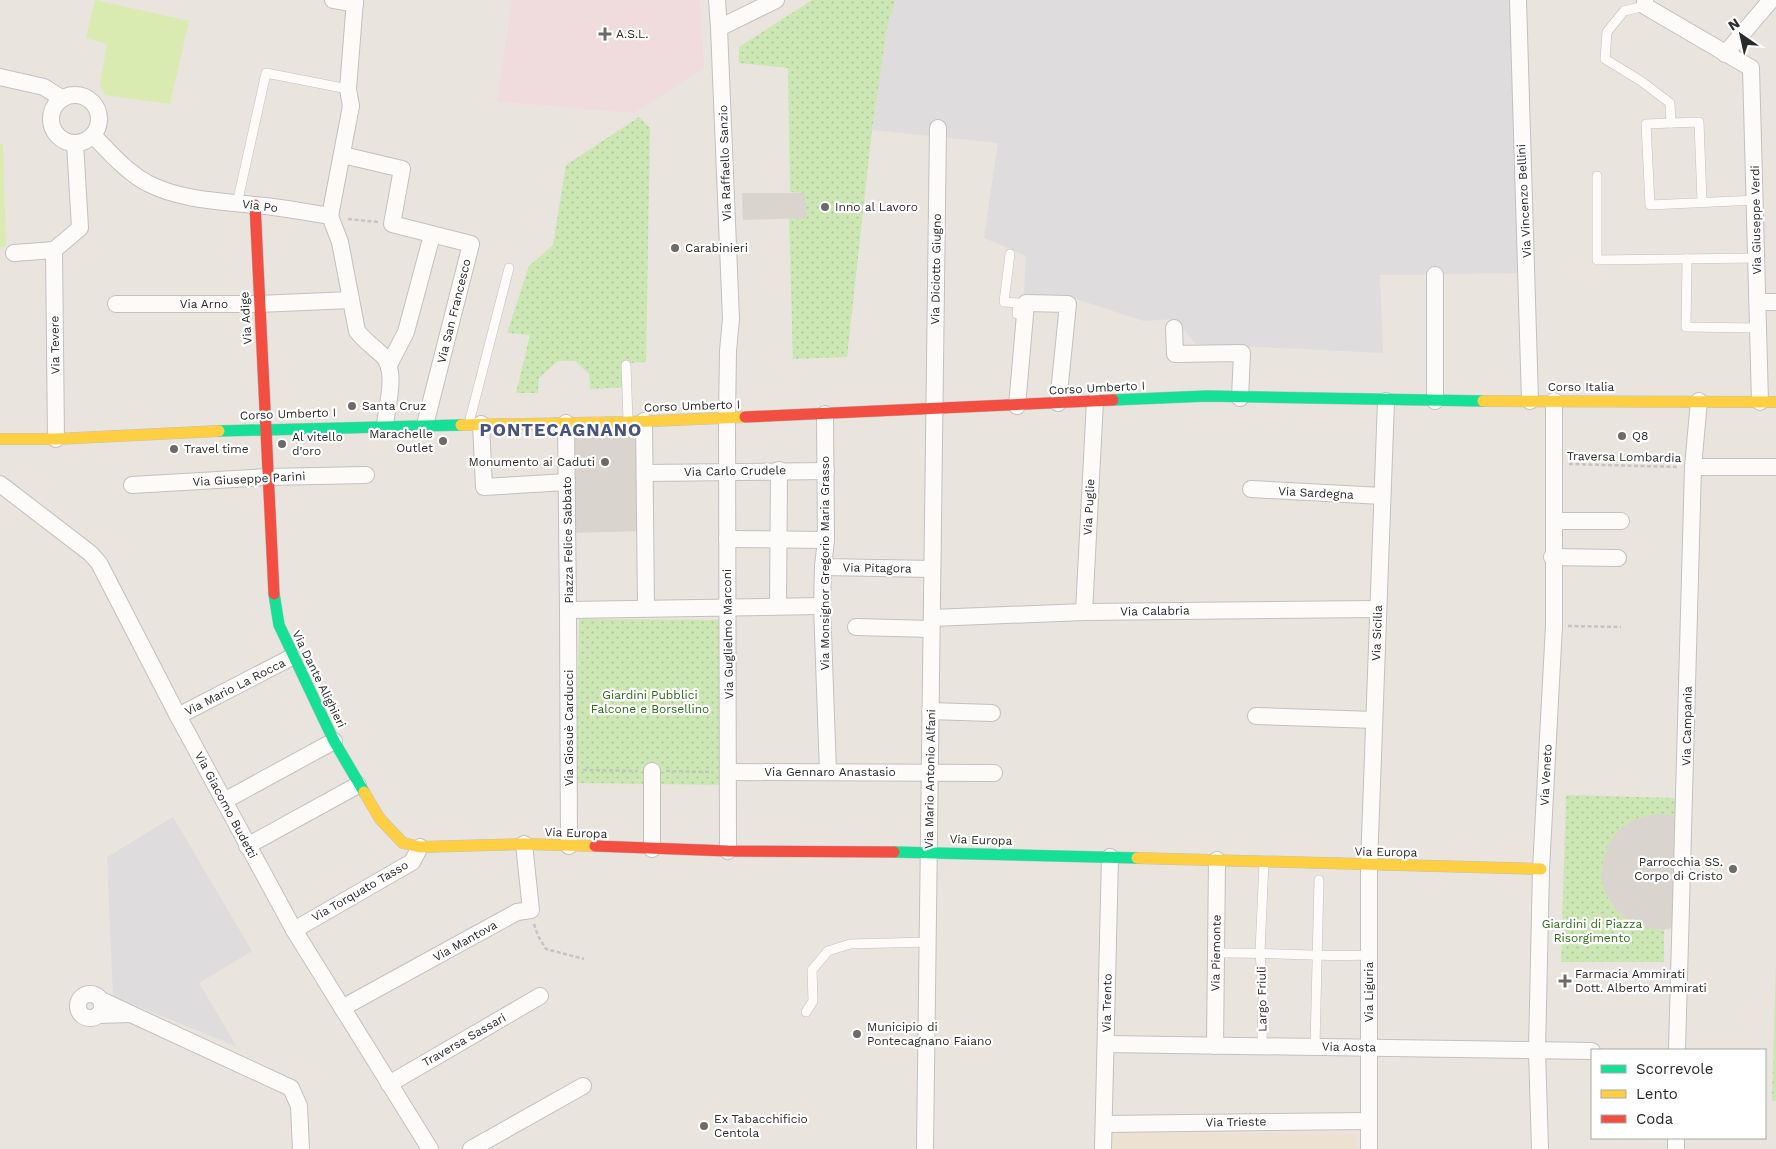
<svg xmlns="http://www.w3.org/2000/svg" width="1776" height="1149" viewBox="0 0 1776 1149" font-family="'Work Sans',sans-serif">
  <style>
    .industrial { fill: #dfdcde }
    .education { fill: #ede2d2 }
    .medical { fill: #f0dcdc }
    .park { fill: url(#park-dots) }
    .pitch { fill: #daebb1 }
    .plaza { fill: #d9d4ce }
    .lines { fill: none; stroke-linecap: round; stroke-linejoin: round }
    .lane-casing { stroke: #c2c0c0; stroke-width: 10 }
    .street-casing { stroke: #c2c0c0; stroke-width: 18 }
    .fast-casing { stroke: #c2c0c0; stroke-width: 12 }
    .slow-casing { stroke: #c2c0c0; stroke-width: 12 }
    .jam-casing { stroke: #c2c0c0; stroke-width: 12 }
    .path { stroke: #c5c4c3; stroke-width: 2.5; stroke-dasharray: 4 2.5; stroke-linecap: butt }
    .lane { stroke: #fcfbfa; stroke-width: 9 }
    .street { stroke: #fcfbfa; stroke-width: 16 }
    .fast { stroke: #16e098; stroke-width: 11 }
    .slow { stroke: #ffcf43; stroke-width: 11 }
    .jam { stroke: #f24e42; stroke-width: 11 }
    .poi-dot { fill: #6d6b69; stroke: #fff; stroke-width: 2 }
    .labels { text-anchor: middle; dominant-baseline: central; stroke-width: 4.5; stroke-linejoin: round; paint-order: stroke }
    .poi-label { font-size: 12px; fill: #2a2a2a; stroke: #fff; text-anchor: start }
    .street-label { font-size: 12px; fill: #2a2a2a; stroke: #fff }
    .park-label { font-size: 12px; fill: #2b6d13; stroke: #fff }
    .district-label { font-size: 18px; font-weight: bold; letter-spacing: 1px; fill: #46547e; stroke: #fff }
  </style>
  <defs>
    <pattern id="park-dots" width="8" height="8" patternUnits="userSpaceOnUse" patternTransform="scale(1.25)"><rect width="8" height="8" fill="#cce7b4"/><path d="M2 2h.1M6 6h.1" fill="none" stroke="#afc69b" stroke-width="1.8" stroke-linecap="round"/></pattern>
  </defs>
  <rect width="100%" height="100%" fill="#e9e4de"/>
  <g class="industrial">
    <path d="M896 0H1511L1522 273 1380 275 1383 353 1196 344 1175 319 1144 321 1076 299 1024 295 1026 256 984 238 998 143 872 130 888 21Z"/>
    <path d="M173 817 252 951 199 983 237 1047 113 996 107 857Z"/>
  </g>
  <path class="education" d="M1111 1132 1356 1134V1149H1110Z"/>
  <path class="medical" d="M512 0H700L704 68 634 113 497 101Z"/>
  <g class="park">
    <path d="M812 0H896L888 22 872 130 847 357 793 359 789 218H806L805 193 790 192 788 68 739 63V47Z"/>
    <path d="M639 117 650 128 646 362 628 363 629 387 590 389 589 374 575 361H558L539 378 538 393H516L530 335 507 333 529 266 553 245 566 165Z"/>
    <path d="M579 619 725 620 722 785 576 783Z"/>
    <path d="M1566 795 1676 798 1677 816 1609 843C1591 890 1614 926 1664 930V962H1561Z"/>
    <path d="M1776 964V1101H1772Z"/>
  </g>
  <g class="pitch">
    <path d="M95 0 189 21 170 104 105 95 100 85 107 44 86 38Z"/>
    <path d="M0 143 3 144 6 247H0Z"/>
  </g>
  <g class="plaza">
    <path d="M742 193H805L807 218 743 220Z"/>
    <path d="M644 421 646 531 568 533 566 423Z"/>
    <path d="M1657 814 1677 816 1682 925 1664 930 1646 928 1630 922 1616 910 1606 895 1601 878 1603 860 1609 843 1620 829 1637 818Z"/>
  </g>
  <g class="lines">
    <defs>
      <g id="lane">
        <path d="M1645 6 1624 11 1607 32 1605 59 1641 81 1670 103 1671 123"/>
        <path d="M1597 176V260L1757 258"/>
        <path d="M1702 201 1699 122 1646 124 1650 205 1756 200"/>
        <path d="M237 204 266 73 348 89"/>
        <path d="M1010 254 1004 302 1018 303 1017 314"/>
        <path d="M1687 259 1686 327 1758 328"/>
        <path d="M626 365 628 420"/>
        <path d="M469 423 509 268"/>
        <path d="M1216 953C1267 952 1318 957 1369 955"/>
        <path d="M806 1012 813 1001 812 970 828 951 850 944 928 942"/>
        <path d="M1262 1046 1263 996 1260 952 1264 862"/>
        <path d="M1315 1046 1319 880"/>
      </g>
      <g id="street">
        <path d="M333 0 355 4"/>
        <path d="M717 0 719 28"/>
        <path d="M1518 0 1530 401"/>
        <path d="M1645 0V6L1751 68 1760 402"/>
        <path d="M1725 54 1771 0"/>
        <path d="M0 77 44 87 61 98"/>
        <circle cx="75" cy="119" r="24"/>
        <path d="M93 135C109 152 126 171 147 183 180 200 219 201 255 205 280 207 305 212 330 216L340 242 357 331C364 340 371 345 380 353 399 368 387 404 385 425"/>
        <path d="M343 155 402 169 392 224 471 244 425 425"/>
        <path d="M330 216 351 106 348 89 355 0"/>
        <path d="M54 250 56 439"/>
        <path d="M14 253 54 250 80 228 75 143"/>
        <path d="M1758 302H1776"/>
        <path d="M116 304H258L351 300"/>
        <path d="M1174 328 1175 354 1242 353 1240 398"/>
        <path d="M389 365 406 332 432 235"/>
        <path d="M1435 401V275"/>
        <path d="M1017 406 1026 303 1068 304 1058 403"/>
        <path d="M825 414 826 540 823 567 822 606 828 772"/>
        <path d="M644 421 646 608"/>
        <path d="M566 423 568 610 822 606"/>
        <path d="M481 424 484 487 567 482"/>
        <path d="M1693 467H1776"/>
        <path d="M645 473 826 471"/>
        <path d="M0 484 90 553 99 563 178 716 294 930 430 1149"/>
        <path d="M132 485 267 477 366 475"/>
        <path d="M1251 489 1382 496"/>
        <path d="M1554 521H1621"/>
        <path d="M727 539 826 540"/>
        <path d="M1552 557 1618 558"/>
        <path d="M823 567 932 569"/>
        <path d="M778 606 779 470"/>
        <path d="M568 610 569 846"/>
        <path d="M1084 612 1095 401"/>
        <path d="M932 618 1084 612 1378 609"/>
        <path d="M856 627 931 629"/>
        <path d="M930 711 992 713"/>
        <path d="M178 716 292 657"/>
        <path d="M1256 716 1374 720"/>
        <path d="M729 772 994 773"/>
        <path d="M224 801 334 741"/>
        <path d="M247 846 358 785"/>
        <path d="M652 849V771"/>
        <path d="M728 851 727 418 728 351 731 319 719 28 776 0"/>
        <path d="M294 930 412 862 420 847"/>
        <circle cx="90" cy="1006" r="12"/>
        <path d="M342 1008 517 912 531 910 524 844"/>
        <path d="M131 1014 291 1088 299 1106 301 1149"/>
        <path d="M98 1015 131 1014 101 1000"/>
        <path d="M1106 1044 1592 1051"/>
        <path d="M1215 1046 1217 860"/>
        <path d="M1677 1050 1693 467 1699 401"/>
        <path d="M389 1084 540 996"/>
        <path d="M1104 1124 1369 1121"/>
        <path d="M471 1149 583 1086"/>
        <path d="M925 1149 938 128"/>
        <path d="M1103 1149 1110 857"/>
        <path d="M1369 1149V865L1386 401"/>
        <path d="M1540 1149 1537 1050 1541 869 1554 626V401"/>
        <path d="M1676 1149V1138"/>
      </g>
      <g id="fast">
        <path d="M1113 400 1207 396 1483 401"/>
        <path d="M219 431 461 425"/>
        <path d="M274 594 279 625 334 741 364 792"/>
        <path d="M894 852 1137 858"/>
      </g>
      <g id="slow">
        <path d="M1483 401 1776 402"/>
        <path d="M461 425 628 422 745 417"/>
        <path d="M0 439H56L219 431"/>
        <path d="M364 792 380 819 403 843 420 847 524 844 595 846"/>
        <path d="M1137 858 1541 869"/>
      </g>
      <g id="jam">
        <path d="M255 205 274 594"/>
        <path d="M745 417 1113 400"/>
        <path d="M595 846 728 851 894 852"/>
      </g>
    </defs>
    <use href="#lane" class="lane-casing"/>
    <use href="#street" class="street-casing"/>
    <use href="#fast" class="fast-casing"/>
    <use href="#slow" class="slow-casing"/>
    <use href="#jam" class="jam-casing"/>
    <g class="path">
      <path d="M348 219 378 222"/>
      <path d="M1569 464 1679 467"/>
      <path d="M1568 626 1621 627"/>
      <path d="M583 770 638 771"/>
      <path d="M666 771 713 772"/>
      <path d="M534 924 538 936 546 949 584 959"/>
    </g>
    <use href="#lane" class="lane"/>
    <use href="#street" class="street"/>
    <use href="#fast" class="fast"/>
    <use href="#slow" class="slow"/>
    <use href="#jam" class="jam"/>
  </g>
  <g class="poi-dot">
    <path d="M602.5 26.5h5v5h5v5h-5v5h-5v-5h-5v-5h5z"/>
    <circle cx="825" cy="207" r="5"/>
    <circle cx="675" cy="248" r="5"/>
    <circle cx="352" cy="406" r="5"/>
    <circle cx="1622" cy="436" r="5"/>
    <circle cx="443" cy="441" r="5"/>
    <circle cx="282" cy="444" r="5"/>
    <circle cx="174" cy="449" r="5"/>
    <circle cx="605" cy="462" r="5"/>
    <circle cx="1733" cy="869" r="5"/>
    <path d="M1562.5 973.5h5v5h5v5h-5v5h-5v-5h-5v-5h5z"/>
    <circle cx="857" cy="1034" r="5"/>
    <circle cx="704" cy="1126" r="5"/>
  </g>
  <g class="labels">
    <g class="poi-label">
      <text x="616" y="34">A.S.L.</text>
      <text x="835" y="207">Inno al Lavoro</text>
      <text x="685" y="248">Carabinieri</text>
      <text x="362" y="406">Santa Cruz</text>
      <text x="433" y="434" text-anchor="end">Marachelle<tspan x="433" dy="14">Outlet</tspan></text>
      <text x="1632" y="436">Q8</text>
      <text x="292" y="437">Al vitello<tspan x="292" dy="14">d'oro</tspan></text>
      <text x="184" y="449">Travel time</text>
      <text x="595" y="462" text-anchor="end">Monumento ai Caduti</text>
      <text x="1723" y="862" text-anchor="end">Parrocchia SS.<tspan x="1723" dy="14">Corpo di Cristo</tspan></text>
      <text x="1575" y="974">Farmacia Ammirati<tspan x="1575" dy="14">Dott. Alberto Ammirati</tspan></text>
      <text x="867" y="1027">Municipio di<tspan x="867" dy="14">Pontecagnano Faiano</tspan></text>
      <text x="714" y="1119">Ex Tabacchificio<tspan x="714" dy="14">Centola</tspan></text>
    </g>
    <g class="street-label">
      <text transform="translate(725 163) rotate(-92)">Via Raffaello Sanzio</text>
      <text transform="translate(1524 201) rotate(-93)">Via Vincenzo Bellini</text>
      <text transform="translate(260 206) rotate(7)">Via Po</text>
      <text transform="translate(1756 220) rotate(-91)">Via Giuseppe Verdi</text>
      <text transform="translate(936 269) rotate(-89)">Via Diciotto Giugno</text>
      <text x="204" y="304">Via Arno</text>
      <text transform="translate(454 311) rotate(-76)">Via San Francesco</text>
      <text transform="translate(246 318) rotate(-94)">Via Adige</text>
      <text transform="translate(55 345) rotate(-91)">Via Tevere</text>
      <text x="1581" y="387">Corso Italia</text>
      <text transform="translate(1097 388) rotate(-3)">Corso Umberto I</text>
      <text transform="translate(692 406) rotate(-2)">Corso Umberto I</text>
      <text transform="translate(288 414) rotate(-2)">Corso Umberto I</text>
      <text transform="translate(1624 457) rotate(1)">Traversa Lombardia</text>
      <text transform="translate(735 471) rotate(-1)">Via Carlo Crudele</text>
      <text transform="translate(249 479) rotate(-3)">Via Giuseppe Parini</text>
      <text transform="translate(1316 493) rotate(3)">Via Sardegna</text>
      <text transform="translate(1089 507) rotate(-87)">Via Puglie</text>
      <text transform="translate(568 540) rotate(-91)">Piazza Felice Sabbato</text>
      <text transform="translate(825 563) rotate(-90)">Via Monsignor Gregorio Maria Grasso</text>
      <text transform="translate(877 568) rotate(1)">Via Pitagora</text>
      <text transform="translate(1155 611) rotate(-1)">Via Calabria</text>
      <text transform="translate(1377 633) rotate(-88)">Via Sicilia</text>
      <text transform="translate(728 634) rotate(-91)">Via Guglielmo Marconi</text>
      <text transform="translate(319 679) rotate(64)">Via Dante Alighieri</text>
      <text transform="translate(235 687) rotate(-27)">Via Mario La Rocca</text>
      <text transform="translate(1687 726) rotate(-89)">Via Campania</text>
      <text transform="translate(569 728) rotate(-90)">Via Giosuè Carducci</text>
      <text x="830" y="772">Via Gennaro Anastasio</text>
      <text transform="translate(1546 775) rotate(-87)">Via Veneto</text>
      <text transform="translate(930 779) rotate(-89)">Via Mario Antonio Alfani</text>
      <text transform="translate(226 805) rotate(62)">Via Giacomo Budetti</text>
      <text transform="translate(576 833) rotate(2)">Via Europa</text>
      <text transform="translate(981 840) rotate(2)">Via Europa</text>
      <text transform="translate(1386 852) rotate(1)">Via Europa</text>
      <text transform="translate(360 891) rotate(-30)">Via Torquato Tasso</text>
      <text transform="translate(465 941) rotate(-29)">Via Mantova</text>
      <text transform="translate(1216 953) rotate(-89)">Via Piemonte</text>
      <text transform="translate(1369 992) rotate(-90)">Via Liguria</text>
      <text transform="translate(1262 999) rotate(-91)">Largo Friuli</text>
      <text transform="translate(1107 1003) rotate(-89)">Via Trento</text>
      <text transform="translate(464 1040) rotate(-30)">Traversa Sassari</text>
      <text transform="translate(1349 1047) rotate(1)">Via Aosta</text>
      <text transform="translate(1236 1122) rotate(-1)">Via Trieste</text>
    </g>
    <g class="park-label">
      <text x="650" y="695">Giardini Pubblici<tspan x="650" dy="14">Falcone e Borsellino</tspan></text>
      <text x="1592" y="924">Giardini di Piazza<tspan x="1592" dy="14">Risorgimento</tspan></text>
    </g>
    <g class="district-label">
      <text x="561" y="429">PONTECAGNANO</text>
    </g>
  </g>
  <rect x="1591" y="1049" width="175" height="90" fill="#ffffff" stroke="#aaaaaa"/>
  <rect x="1601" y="1065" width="25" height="8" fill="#16e098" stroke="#aaaaaa"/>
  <text x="1636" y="1074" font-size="15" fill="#2a2a2a">Scorrevole</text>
  <rect x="1601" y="1090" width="25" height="8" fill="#ffcf43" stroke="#aaaaaa"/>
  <text x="1636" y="1099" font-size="15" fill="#2a2a2a">Lento</text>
  <rect x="1601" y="1115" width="25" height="8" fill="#f24e42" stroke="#aaaaaa"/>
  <text x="1636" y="1124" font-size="15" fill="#2a2a2a">Coda</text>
  <g transform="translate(1741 35) rotate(326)" stroke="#ffffff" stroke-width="4" paint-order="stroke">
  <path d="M0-4L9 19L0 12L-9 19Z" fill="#2a2a2a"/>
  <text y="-8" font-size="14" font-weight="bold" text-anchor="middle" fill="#2a2a2a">N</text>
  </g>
</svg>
